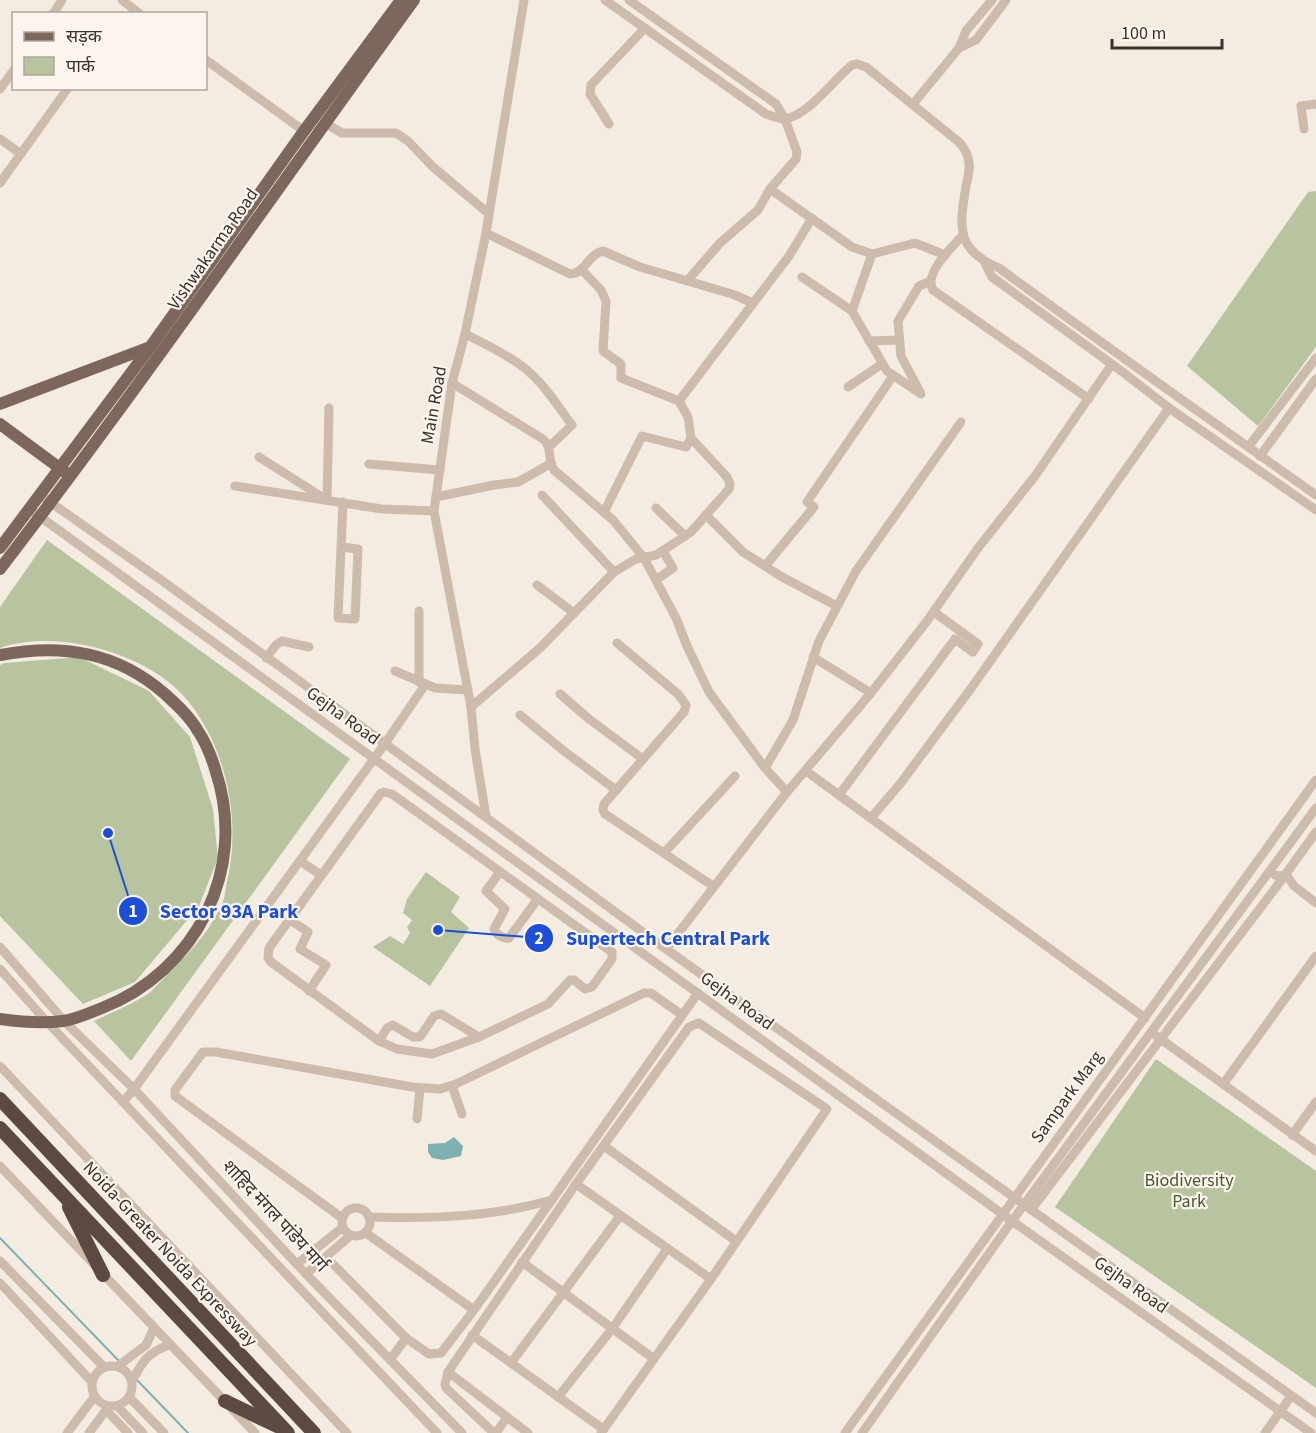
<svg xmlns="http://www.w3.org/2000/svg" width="1316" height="1433" viewBox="0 0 1316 1433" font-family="'Source Sans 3','Noto Sans Devanagari',sans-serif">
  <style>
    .green { fill: #b8c4a0 }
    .water { fill: #7fb0b2 }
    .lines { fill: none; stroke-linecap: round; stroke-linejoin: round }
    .stream { stroke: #7fb0b2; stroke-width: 2 }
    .minor { stroke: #cdbbac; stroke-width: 9 }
    .major { stroke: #7d675c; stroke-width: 12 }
    .highway { stroke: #5c4a42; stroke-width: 14 }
    .labels { text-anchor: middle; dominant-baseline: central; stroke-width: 4.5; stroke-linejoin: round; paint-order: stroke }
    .street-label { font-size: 18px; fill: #3b302b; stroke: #fbf5ee }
    .park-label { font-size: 18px; fill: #4a5a2e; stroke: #fbf5ee }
    .leader { fill: none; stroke: #1d4ed8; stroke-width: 2 }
    .callout-dot { fill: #1d4ed8; stroke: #fbf5ee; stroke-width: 2 }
    .mark-label { font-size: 18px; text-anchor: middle; font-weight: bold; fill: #fff }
    .callout-label { font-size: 20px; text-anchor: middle; font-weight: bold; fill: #1d4ed8; stroke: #fbf5ee; stroke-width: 4.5; stroke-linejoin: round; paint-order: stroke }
  </style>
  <rect width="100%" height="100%" fill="#f4ebe1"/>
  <g class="green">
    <path d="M1316 191V347L1258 426 1187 366 1308 192Z"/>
    <path d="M47 540 350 759 131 1061 94 1021C110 1013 128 1006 143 997 151 993 157 985 163 979 185 957 207 936 220 908 224 902 225 893 226 886 242 824 228 751 188 701 149 653 57 628 0 648V607Z"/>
    <path d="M79 657 149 691 190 737 213 809 218 858 199 906 135 982 83 1004 0 916V665L4 663Z"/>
    <path d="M426 872 460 897 451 912 469 928 430 986 373 947 390 936 403 944 410 933 407 927 412 920 403 913 407 899Z"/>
    <path d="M1156 1059 1316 1171V1388L1055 1207Z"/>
  </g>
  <path class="water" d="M454 1137 463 1146 461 1156 443 1160 432 1158 428 1152V1144L445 1143Z"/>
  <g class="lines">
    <g class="stream">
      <path d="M0 1238 119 1361"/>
      <path d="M123 1365 131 1374"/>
      <path d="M137 1380 188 1433"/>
    </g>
    <g class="minor">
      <path d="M122 0 140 14"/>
      <path d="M605 0 766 114C772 116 779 119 785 119 809 115 834 79 852 65L857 64 866 67 959 142C963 147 967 151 968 158 971 167 968 177 966 186 959 228 956 250 999 268 1104 345 1210 420 1316 495"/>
      <path d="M629 0 776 104 785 119 797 152 796 159 770 189 758 210 720 243 687 281"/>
      <path d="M53 14 62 0"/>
      <path d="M959 48 976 40 1006 0"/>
      <path d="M206 60 304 131"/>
      <path d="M0 89 14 70"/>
      <path d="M913 104 959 48 966 31 992 0"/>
      <path d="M325 123 342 133H396L408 141 433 167 488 213"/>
      <path d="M609 124 590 94 591 85 645 28"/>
      <path d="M1304 129 1301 106 1316 104"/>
      <path d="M0 139 21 154"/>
      <path d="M0 183 68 88"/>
      <path d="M770 189 852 247 872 254 915 243 945 255"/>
      <path d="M486 233 570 274C586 273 588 254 603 251L640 267 732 294 753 303"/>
      <path d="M963 235C953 246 923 274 933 290L1089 399"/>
      <path d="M985 263 992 277 1124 373 1169 408 1316 510"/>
      <path d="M802 277 852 311 887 371 921 394"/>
      <path d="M852 311 872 254"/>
      <path d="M465 334C485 344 505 353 523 367 543 382 557 405 572 425L549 447"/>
      <path d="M869 341 899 340"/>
      <path d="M452 383 543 439C553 448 547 459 554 470L613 520 644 558 676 618 687 646 709 692 765 768 787 792"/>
      <path d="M848 387 882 364"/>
      <path d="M920 392 901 356 898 321 919 286 929 282"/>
      <path d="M679 401 789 256 812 218"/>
      <path d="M1249 446 1316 358"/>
      <path d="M1260 456 1316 379"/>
      <path d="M259 457 322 497"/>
      <path d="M369 464 440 470"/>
      <path d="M235 486 382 509 434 511"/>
      <path d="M40 495 164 582 666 949 1316 1413"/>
      <path d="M542 495 614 572"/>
      <path d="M436 497 494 485 518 482 550 464"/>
      <path d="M327 500 329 408"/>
      <path d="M656 508 685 536"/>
      <path d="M604 512 642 436 686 447 691 438"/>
      <path d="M35 513 1012 1221 1311 1433"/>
      <path d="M706 515 743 552 782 577 837 606"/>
      <path d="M341 547 358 549 355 619 338 618 343 502"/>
      <path d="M765 566 814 507 807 502 893 376"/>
      <path d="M656 580 673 568 663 551"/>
      <path d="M537 585 574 613"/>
      <path d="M617 643 678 694 686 705 684 712 604 804 603 810 605 814 713 886"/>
      <path d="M813 657 871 693"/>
      <path d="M266 658 276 645 282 641 309 647"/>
      <path d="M395 671 435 688 468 690"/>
      <path d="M419 682V611"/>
      <path d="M560 694 589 719 643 759"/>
      <path d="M471 707 540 648 614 572 636 559 656 555 679 540 691 532 729 489 730 484 727 477 691 438 688 417 679 401 621 378V364L603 351 606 301 601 290 582 270"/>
      <path d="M520 715 564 751 616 790"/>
      <path d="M765 768 793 720 819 641 856 571 961 422"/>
      <path d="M806 771 1145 1018"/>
      <path d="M384 792 392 794 612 952V959L592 987 585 989 574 980H570L548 1004 479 1037 441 1014 434 1016 420 1037H413L393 1025 387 1028 379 1041 271 962 268 958 269 948 381 793Z"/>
      <path d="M839 795 955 639 973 652 978 644 934 612"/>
      <path d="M486 817 475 749 471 707 434 511 452 383 465 334 486 233 524 0"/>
      <path d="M871 818 900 784 972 687 1169 408"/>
      <path d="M664 853 735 776"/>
      <path d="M300 861 321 875"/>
      <path d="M500 872 486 891 505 909 494 929C495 934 504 939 509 938L537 900"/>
      <path d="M1275 875 1288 877 1294 886 1316 903"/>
      <path d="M289 919 308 932 300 949 326 965 309 991"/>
      <path d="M0 947 64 1021 134 1089 306 1274 462 1433"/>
      <path d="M666 949 787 792 871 693 927 621 978 548 1035 476 1112 364"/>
      <path d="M0 969 47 1022 437 1433"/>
      <path d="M1155 1035 1316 1151"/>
      <path d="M379 1041 397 1049 432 1054 479 1037"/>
      <path d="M0 1066 347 1433"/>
      <path d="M1224 1083 1316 956"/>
      <path d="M452 1086 462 1114"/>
      <path d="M124 1101 134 1089 384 745 425 685"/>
      <path d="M417 1119 420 1088"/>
      <path d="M1292 1135 1316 1102"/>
      <path d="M604 1146 736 1241"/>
      <path d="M0 1166 255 1433"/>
      <path d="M576 1184 711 1279"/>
      <circle cx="356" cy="1222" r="14"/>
      <path d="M1031 1210 1280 882 1316 832"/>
      <path d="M370 1217C433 1219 492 1217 552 1200"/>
      <path d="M342 1218 175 1096V1090L203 1052H216L412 1087 440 1089 456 1084 644 993H651L682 1015"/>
      <path d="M366 1233 474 1310"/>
      <path d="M0 1261 104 1367"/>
      <path d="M522 1262 654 1359"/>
      <path d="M297 1264 343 1227"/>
      <path d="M333 1264 406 1338 429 1354 441 1353 474 1310 698 993"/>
      <path d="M306 1274 351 1235"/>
      <path d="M0 1283 92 1382"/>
      <path d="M472 1335 603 1429"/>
      <path d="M390 1360 406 1338"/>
      <path d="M511 1363 620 1216"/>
      <circle cx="112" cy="1386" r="20"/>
      <path d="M118 1366 146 1345 154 1328"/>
      <path d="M448 1372 528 1433"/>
      <path d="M132 1381C143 1361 147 1353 169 1345"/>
      <path d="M129 1397 164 1433"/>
      <path d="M558 1397 612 1329 667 1249"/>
      <path d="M117 1406 143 1433"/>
      <path d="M106 1410 128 1433"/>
      <path d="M67 1433 95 1396"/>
      <path d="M89 1433 109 1406"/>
      <path d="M494 1433 446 1388 445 1384 448 1372 576 1184 689 1027 699 1023 827 1109 711 1279 601 1433"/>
      <path d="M496 1433 507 1417"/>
      <path d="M845 1433 1316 780"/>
      <path d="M862 1433 1012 1221 1316 808"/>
      <path d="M1265 1433 1291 1396"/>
    </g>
    <g class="major">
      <path d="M0 404 150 347"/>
      <path d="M0 424 65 472"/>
      <path d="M0 548 151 346 304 131 401 0"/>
      <path d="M0 569C143 383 276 190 414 0"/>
      <path d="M0 655C62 643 117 652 165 694 177 705 190 717 198 731 206 743 212 758 216 772 248 870 196 971 102 1008 89 1013 77 1019 63 1021 42 1024 21 1022 0 1019"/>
    </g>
    <g class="highway">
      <path d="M0 1099 314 1433"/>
      <path d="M0 1128 288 1433"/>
      <path d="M69 1207 103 1275"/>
      <path d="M225 1401 277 1426"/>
    </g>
  </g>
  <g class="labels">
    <g class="street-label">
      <text transform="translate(213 249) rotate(-55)">Vishwakarma Road</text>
      <text transform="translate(434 405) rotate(-80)">Main Road</text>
      <text transform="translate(343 716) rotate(36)">Gejha Road</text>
      <text transform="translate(737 1001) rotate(36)">Gejha Road</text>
      <text transform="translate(1067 1097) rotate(-54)">Sampark Marg</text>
      <text transform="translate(275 1216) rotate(47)">शाहिद मंगल पांडेय मार्ग</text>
      <text transform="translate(170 1254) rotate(47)">Noida-Greater Noida Expressway</text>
      <text transform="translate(1131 1285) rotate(35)">Gejha Road</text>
    </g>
    <g class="park-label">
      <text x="1189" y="1180">Biodiversity<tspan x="1189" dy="21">Park</tspan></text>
    </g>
  </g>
  <path class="leader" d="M108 833L133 911M438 930L539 938"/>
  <g class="callout-dot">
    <circle cx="108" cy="833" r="6"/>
    <circle cx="438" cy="930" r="6"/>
    <circle cx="133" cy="911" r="15"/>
    <circle cx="539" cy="938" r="15"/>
  </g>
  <g class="mark-label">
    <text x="133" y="917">1</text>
    <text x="539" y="944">2</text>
  </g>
  <g class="callout-label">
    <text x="229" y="918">Sector 93A Park</text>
    <text x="668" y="945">Supertech Central Park</text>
  </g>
  <rect x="12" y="12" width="195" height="78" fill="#fbf5ee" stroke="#aea6a0" stroke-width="1.5"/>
  <rect x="24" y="32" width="30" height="9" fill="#7d675c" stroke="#aea6a0" stroke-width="1.5"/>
  <text x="66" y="42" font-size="18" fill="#3b302b">सड़क</text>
  <rect x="24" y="57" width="30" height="18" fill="#b8c4a0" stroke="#aea6a0" stroke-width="1.5"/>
  <text x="66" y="72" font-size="18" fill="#3b302b">पार्क</text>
  <path d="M1112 39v9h110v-9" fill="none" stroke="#3b302b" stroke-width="3"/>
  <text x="1121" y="39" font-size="18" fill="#3b302b" stroke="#fbf5ee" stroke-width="4.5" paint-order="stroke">100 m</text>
</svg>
